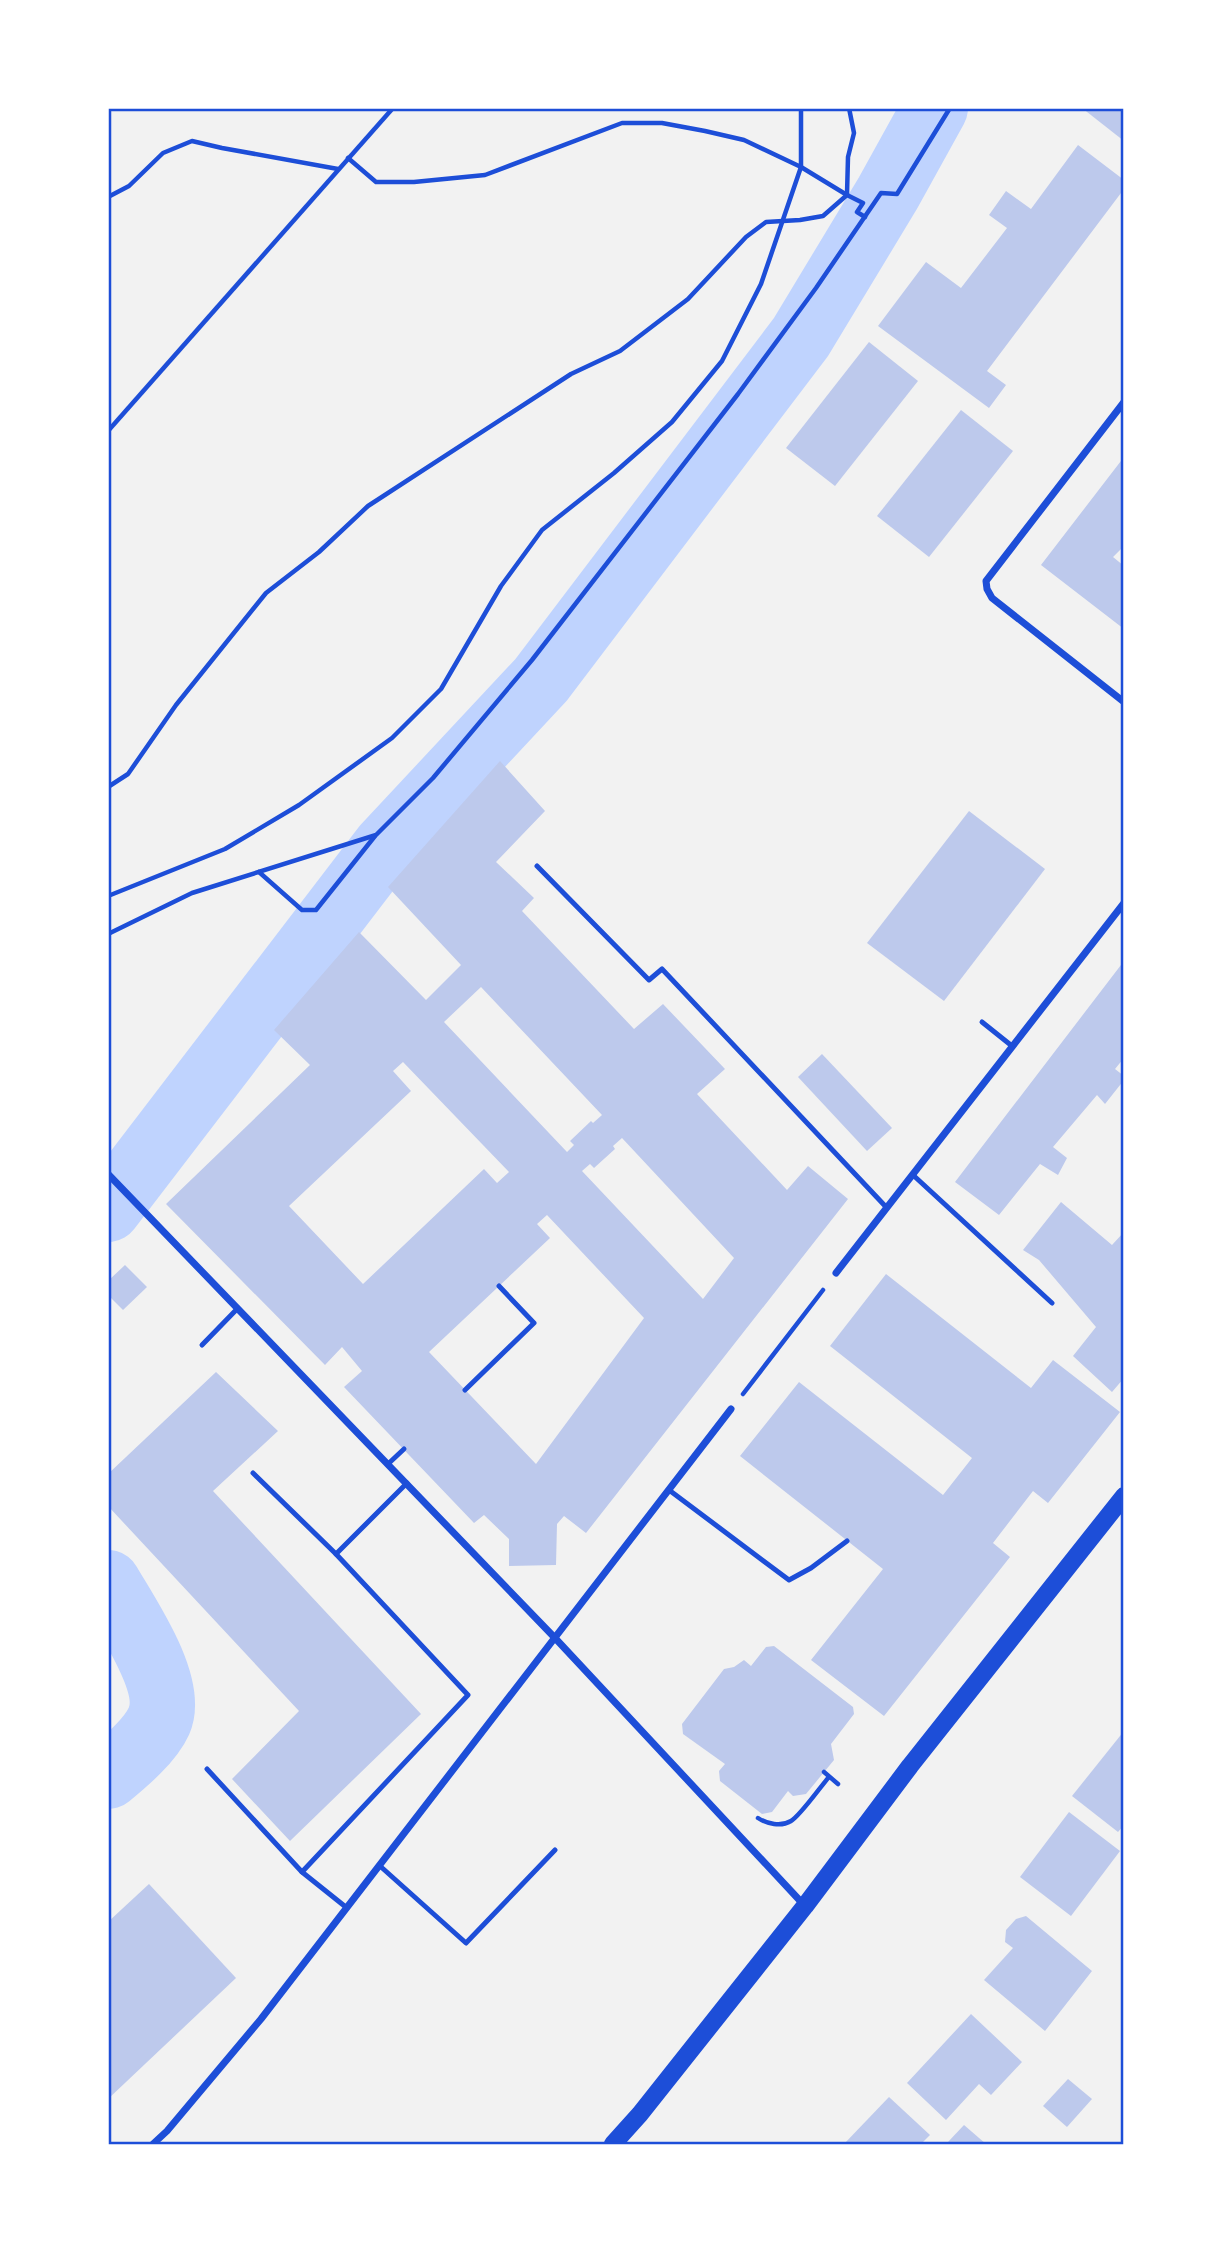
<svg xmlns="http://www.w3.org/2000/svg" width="1232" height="2253" viewBox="0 0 1232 2253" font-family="Overpass,sans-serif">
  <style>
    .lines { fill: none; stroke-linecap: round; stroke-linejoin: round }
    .river { stroke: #bfd3fe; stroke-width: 66 }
    .building { fill: #bdc9ec; fill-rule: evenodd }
    .path { stroke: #1d4ed8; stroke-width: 4.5 }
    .service { stroke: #1d4ed8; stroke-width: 5 }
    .minor { stroke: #1d4ed8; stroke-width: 7 }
    .primary { stroke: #1d4ed8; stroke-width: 18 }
    .neatline { fill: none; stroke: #1d4ed8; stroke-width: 2.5 }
  </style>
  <rect width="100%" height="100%" fill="#f2f2f2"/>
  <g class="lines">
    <g class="river">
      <path d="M108 1209 385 847 541 680 801 337 888 193 935 108"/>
      <path d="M108 1583C126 1614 175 1685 159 1721 150 1741 125 1762 108 1776"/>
    </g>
  </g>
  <g class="building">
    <path d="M1082 108H1124V141Z"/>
    <path d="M1078 145 1124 180V189L987 371 1006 385 989 408 878 326 926 262 961 288 1007 228 989 215 1006 191 1031 209Z"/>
    <path d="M869 342 918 381 835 486 786 448Z"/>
    <path d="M961 410 1013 451 929 557 877 516Z"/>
    <path d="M1124 457V546L1113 557 1124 566V629L1041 565Z"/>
    <path d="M500 761 545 811 496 862 534 898 522 911 634 1029 663 1004 725 1069 697 1094 787 1190 808 1166 848 1199 586 1533 564 1516 557 1524 556 1565 509 1566V1539L484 1515 474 1523 344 1387 362 1371 342 1347 325 1365 166 1204 310 1065 274 1030 359 932 426 1000 461 965 388 887ZM481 987 602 1115 593 1123 591 1121 570 1141 574 1145 567 1152 444 1022ZM403 1062 509 1172 497 1183 484 1169 363 1284 289 1206 411 1091 393 1071ZM622 1138 734 1258 703 1299 582 1171 590 1164 594 1168 615 1149 613 1146ZM547 1215 644 1318 536 1464 429 1352 550 1238 537 1224Z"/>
    <path d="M969 811 1045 869 944 1001 867 943Z"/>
    <path d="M1124 961V1058L1115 1069 1124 1076V1080L1105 1104 1097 1095 1053 1147 1067 1158 1058 1175 1040 1164 999 1215 955 1182Z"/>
    <path d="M822 1054 892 1128 867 1151 798 1077Z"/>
    <path d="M1061 1202 1112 1245 1124 1232V1378L1112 1392 1073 1356 1096 1327 1039 1260 1023 1250Z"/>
    <path d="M125 1265 147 1287 123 1310 108 1295V1281Z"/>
    <path d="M886 1274 1031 1388 1053 1360 1120 1412 1048 1503 1033 1491 993 1543 1010 1557 884 1716 811 1660 883 1569 740 1456 799 1382 943 1495 972 1458 830 1346Z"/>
    <path d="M216 1372 278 1431 213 1491 421 1714 290 1841 232 1779 299 1711 108 1506V1474Z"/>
    <path d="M774 1646 853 1707 854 1714 831 1744 834 1760 806 1794 793 1796 788 1791 772 1812 762 1814 720 1781 719 1771 725 1764 683 1734 682 1724 724 1669 734 1667 744 1660 751 1666 766 1647Z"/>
    <path d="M1124 1731V1825L1118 1832 1072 1796Z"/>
    <path d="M1069 1812 1120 1851 1071 1916 1020 1877Z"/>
    <path d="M149 1884 236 1978 108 2099V1922Z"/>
    <path d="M1026 1916 1092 1971 1045 2031 984 1980 1013 1948 1005 1942 1006 1930 1016 1919Z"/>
    <path d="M971 2014 1022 2062 991 2095 979 2084 946 2120 907 2083Z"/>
    <path d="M1068 2079 1092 2099 1067 2127 1043 2106Z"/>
    <path d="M889 2097 930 2135 921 2144H844Z"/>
    <path d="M964 2125 986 2144H951L948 2142Z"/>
  </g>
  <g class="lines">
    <g class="path">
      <path d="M348 158 376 182H414L485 175 622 123H662L705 131 744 140 801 167 847 195"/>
      <path d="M847 194 848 157 854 133 849 108"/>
      <path d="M108 197 129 186 163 153 192 141 222 148 338 169"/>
      <path d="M108 431 393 108"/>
      <path d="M108 787 128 774 176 705 266 593 319 552 368 506 571 374 620 351 688 299 746 237 766 222 800 220 823 216 847 195 863 203 857 212 865 217"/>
      <path d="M259 872 302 910H316L375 836"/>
      <path d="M108 896 225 849 299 805 392 738 441 689 501 586 542 530 614 473 672 422 722 361 761 284 801 167V108"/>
      <path d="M108 934 192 893 376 835 433 778 532 660 738 394 816 288 881 193 897 194 950 108"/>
      <path d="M743 1394 823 1290"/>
      <path d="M824 1772 838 1784"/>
      <path d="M758 1818C767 1824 781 1827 791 1821 800 1816 821 1786 829 1777"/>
    </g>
    <g class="service">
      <path d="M537 866 649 980 662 969 887 1208"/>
      <path d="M982 1022 1012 1046"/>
      <path d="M913 1175 1052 1303"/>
      <path d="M202 1345 238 1308"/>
      <path d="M465 1390 534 1323 499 1286"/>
      <path d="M388 1464 404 1449"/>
      <path d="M253 1473 336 1554 468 1695 302 1872"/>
      <path d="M669 1490 789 1580 811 1568 847 1541"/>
      <path d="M336 1554 407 1483"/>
      <path d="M207 1769 302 1872 347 1908"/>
      <path d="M380 1866 466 1943 555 1850"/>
    </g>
    <g class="minor">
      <path d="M1124 402 986 581 987 589 992 598 1124 702"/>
      <path d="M108 1174 555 1638 804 1905"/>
      <path d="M836 1273 1124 903"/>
      <path d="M153 2144 167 2131 261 2019 731 1409"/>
    </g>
    <path class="primary" d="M613 2144 640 2114 805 1906 910 1766 1124 1496"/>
  </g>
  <rect width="1232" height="2253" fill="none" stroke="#ffffff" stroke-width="220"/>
  <rect x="110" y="110" width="1012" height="2033" class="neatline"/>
</svg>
